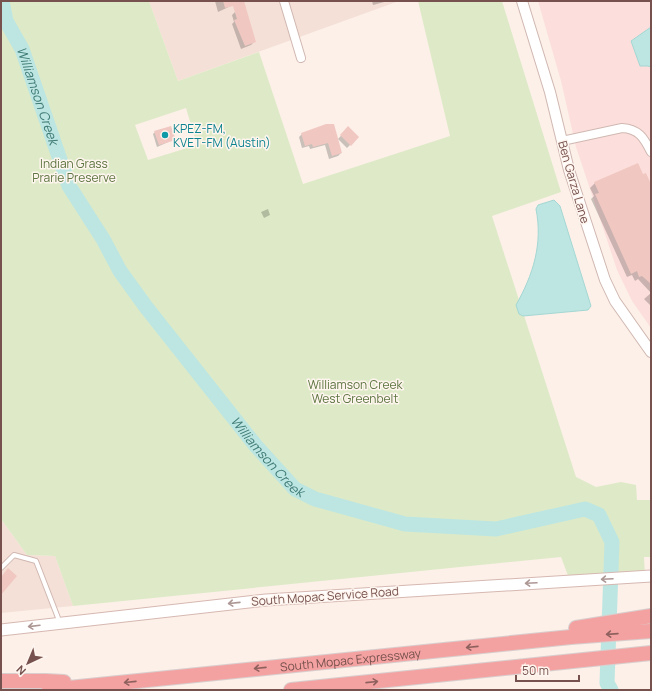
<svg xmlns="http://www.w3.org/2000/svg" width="652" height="691" viewBox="0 0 652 691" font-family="Manrope,sans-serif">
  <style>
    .residential { fill: #f4e0d7 }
    .commercial { fill: #fcdfdd }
    .green { fill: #deeac7; fill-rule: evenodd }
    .water { fill: #bde6e2; stroke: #a4d7d3 }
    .shadow { fill: #0003 }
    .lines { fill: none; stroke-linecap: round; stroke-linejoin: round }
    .river { stroke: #bde6e2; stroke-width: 15 }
    .building { fill: #f1c8c1 }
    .service-casing { stroke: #d0b8b1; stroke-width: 6 }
    .minor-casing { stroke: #d0b8b1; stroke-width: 10 }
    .tertiary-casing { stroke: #d0b8b1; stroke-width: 12 }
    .secondary-casing { stroke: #d6b8b1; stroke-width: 13 }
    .motorway-casing { stroke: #d9cecd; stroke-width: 16 }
    .service { stroke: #fff; stroke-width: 4 }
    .minor { stroke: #fff; stroke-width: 8 }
    .tertiary { stroke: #fff; stroke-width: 10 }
    .secondary { stroke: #fff; stroke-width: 11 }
    .motorway { stroke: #f4a2a1; stroke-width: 14 }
    .oneway { stroke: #ad9794 }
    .oneway2 { stroke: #8f615e }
    .culture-dot { fill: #0f9aa8; stroke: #fff5ef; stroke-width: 1.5 }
    .labels { text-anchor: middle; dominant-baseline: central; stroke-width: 3; stroke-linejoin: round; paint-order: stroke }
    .culture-label { font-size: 12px; fill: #0d838f; stroke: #fff5ef; text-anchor: start }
    .park-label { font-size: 12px; fill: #5e7641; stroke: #fff5ef }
    .street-label { font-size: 12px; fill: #76514d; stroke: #fff5ef }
    .water-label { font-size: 13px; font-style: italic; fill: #407b76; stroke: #fff5ef }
  </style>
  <rect width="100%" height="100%" fill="#fcf0e9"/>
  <g class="residential">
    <path d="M149 1H399L178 81Z"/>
    <path d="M1 519 27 555 55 556 73 606 1 613Z"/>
  </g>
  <path class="commercial" d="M538 1H651V328L632 301 617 270 576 147 561 81Z"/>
  <path class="green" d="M1 1H149L178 81 259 52 303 184 450 136 418 1H502L561 192 492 216 576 477 596 487 621 482 636 485 637 500H651V557H644L645 577 570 581 561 557 73 606 55 556 27 555 1 519ZM186 108 197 145 148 160 135 125Z"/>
  <g class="water">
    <path d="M651 27V67L648 66H640L631 41Z"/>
    <path d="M554 200 560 206 591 306 588 310 523 316 519 314 516 305C533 275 543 244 536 209L538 205Z"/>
  </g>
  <g class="shadow">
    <path d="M215 1H232L233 5 218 12Z"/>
    <path d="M372 1H388L373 5Z"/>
    <path d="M235 12 254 42 251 45 241 49 232 24 234 22 232 15Z"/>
    <path d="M333 125 341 153 338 156 329 159 325 145 310 149 309 146 302 148 299 137 302 134Z"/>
    <path d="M348 128 358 137 347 148 338 139Z"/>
    <path d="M155 132 175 139 157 147 153 134Z"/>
    <path d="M642 176 651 186V306L644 299 651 293 638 279 635 281 632 275 627 277 591 199 594 196 590 188 595 183Z"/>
    <path d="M268 209 270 215 264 218 261 212Z"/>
  </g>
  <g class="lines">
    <path class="river" id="s1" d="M2 1 6 21 22 49 69 186 103 239 120 271 146 307 256 446 295 489 315 499 405 524 496 529 585 509 599 515 612 542 607 683 611 690"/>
  </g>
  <g class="building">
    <path d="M223 1H244L256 42 245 46 234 20 237 19 233 6 225 8Z"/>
    <path d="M326 124H334L342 153 332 156 328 143 313 147 312 144 305 146 301 133Z"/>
    <path d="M171 126 176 140 159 145 154 131Z"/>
    <path d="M348 126 359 137 351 146 340 135Z"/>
    <path d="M638 163 643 174 646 173 651 184V284L642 276 639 277 637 271 631 274 595 194 599 193 594 182Z"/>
    <path d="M8 568 17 576 1 595V577Z"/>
  </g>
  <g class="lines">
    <defs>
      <path id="service" d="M1 568 14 555 36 561 60 623"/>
      <g id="minor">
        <path d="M284 1 301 58"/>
        <path d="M562 141 622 128C639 129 644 138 651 152"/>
      </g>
      <path id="tertiary" d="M522 1 550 92 569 170 605 280 615 301 651 352"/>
      <path id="secondary" d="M1 630 266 600 651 576"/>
      <g id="motorway">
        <path d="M576 628 651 616"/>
        <path d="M1 681H46L64 682"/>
        <path id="s2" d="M49 690 571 637 651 631"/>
        <path d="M291 690 651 653"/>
      </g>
    </defs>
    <use href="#service" class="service-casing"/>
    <use href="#minor" class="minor-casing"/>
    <use href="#tertiary" class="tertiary-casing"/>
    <use href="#secondary" class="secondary-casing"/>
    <use href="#motorway" class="motorway-casing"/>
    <use href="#service" class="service"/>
    <use href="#minor" class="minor"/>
    <use href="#tertiary" class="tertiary"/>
    <use href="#secondary" class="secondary"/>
    <use href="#motorway" class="motorway"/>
  </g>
  <defs><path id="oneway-shaft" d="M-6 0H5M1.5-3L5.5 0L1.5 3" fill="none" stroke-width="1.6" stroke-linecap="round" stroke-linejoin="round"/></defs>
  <g class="oneway">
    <use href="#oneway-shaft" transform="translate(607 579) rotate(177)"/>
    <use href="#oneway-shaft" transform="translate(531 583) rotate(177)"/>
    <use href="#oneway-shaft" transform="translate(234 603) rotate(174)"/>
    <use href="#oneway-shaft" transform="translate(34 626) rotate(173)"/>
  </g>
  <g class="oneway2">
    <use href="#oneway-shaft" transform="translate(612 634) rotate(176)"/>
    <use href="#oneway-shaft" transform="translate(472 647) rotate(174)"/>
    <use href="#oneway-shaft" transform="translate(260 668) rotate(174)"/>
    <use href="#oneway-shaft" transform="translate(130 682) rotate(174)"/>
    <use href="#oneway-shaft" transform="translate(372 682) rotate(-6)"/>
  </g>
  <circle class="culture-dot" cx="165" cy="135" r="4"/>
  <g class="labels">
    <g class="culture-label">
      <text x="173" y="128">KPEZ-FM,<tspan x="173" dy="14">KVET-FM (Austin)</tspan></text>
    </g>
    <g class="park-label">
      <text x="74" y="163">Indian Grass<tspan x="74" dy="14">Prarie Preserve</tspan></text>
      <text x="355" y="384">Williamson Creek<tspan x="355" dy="14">West Greenbelt</tspan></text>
    </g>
    <g class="street-label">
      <text transform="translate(574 182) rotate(74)">Ben Garza Lane</text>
      <text transform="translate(325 596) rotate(-4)">South Mopac Service Road</text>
      <text stroke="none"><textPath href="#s2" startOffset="303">South Mopac Expressway</textPath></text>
    </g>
    <g class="water-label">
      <text stroke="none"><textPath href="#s1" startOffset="102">Williamson Creek</textPath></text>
      <text stroke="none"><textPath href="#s1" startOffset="534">Williamson Creek</textPath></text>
    </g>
  </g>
  <rect width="652" height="691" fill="none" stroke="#76514d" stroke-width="4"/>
  <g transform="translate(28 663) rotate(224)" stroke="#fff5ef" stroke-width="3" paint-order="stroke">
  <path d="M0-3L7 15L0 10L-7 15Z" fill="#76514d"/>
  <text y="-6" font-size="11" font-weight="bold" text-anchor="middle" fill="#76514d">N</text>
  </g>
  <path d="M516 675v6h63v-6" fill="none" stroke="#76514d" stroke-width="2"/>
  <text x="522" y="675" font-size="12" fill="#76514d" stroke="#fff5ef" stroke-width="3" paint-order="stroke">50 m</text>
</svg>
